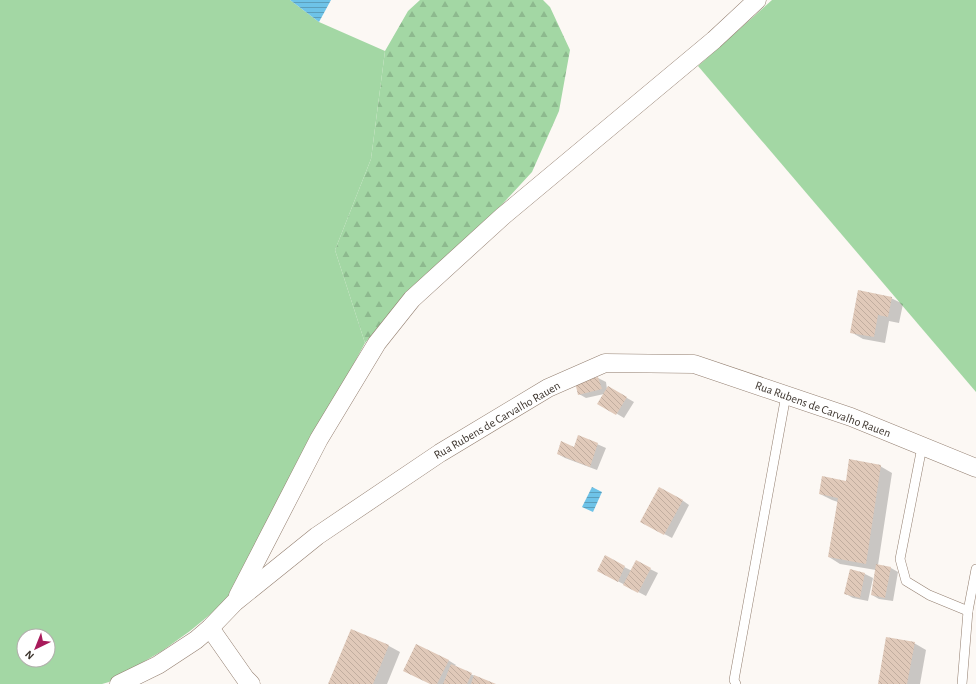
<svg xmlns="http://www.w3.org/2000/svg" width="976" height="684" viewBox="0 0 976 684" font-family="'Alegreya Sans',sans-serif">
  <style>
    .grass { fill: #a3d7a4; fill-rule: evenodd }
    .forest { fill: url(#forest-firs) }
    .water { fill: url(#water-rules) }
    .shadow { fill: #0003 }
    .building { fill: url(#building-back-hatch) }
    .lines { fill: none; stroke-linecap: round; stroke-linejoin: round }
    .lane-casing { stroke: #937f70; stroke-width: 10 }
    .street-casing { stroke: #937f70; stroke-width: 19 }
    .lane { stroke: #fff; stroke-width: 9 }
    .street { stroke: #fff; stroke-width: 18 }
    .labels { text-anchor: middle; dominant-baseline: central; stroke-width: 3; stroke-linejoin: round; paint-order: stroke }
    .street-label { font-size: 12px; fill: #3d352e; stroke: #fff }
  </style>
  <defs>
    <pattern id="forest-firs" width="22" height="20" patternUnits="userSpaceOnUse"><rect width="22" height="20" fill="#a3d7a4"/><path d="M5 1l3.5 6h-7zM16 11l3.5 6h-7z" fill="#8db98e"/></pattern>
    <pattern id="water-rules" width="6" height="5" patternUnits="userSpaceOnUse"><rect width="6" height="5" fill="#6ec3e8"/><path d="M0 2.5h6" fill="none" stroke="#5c9fbc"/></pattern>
    <pattern id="building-back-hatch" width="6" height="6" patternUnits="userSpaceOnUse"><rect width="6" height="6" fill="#e0c9b9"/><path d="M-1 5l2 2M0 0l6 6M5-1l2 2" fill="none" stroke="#c1ad9f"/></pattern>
  </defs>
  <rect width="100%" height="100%" fill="#fcf8f4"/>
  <g class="grass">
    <path d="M0 0H290L319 22 385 51 371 159 335 250 365 343 313 439 229 599 190 631 162 651 109 682 102 684H0ZM24 636H48V660H24Z"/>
    <path d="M772 0H976V392L698 66Z"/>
  </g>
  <path class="forest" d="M420 0H543L550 7 570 50 559 111 532 172 496 211 405 295 365 343 335 250 371 159 385 51 408 11Z"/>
  <g class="water">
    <path d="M290 0H331L319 22Z"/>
    <path d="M592 487 602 492 593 512 582 507Z"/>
  </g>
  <g class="shadow">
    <path d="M891 298 903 304 899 323 889 321 885 343 863 339 851 332Z"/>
    <path d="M598 378 606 382 607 389 608 387 634 402 624 418 599 403 604 394 586 398 579 394 576 383Z"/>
    <path d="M579 436 606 448 597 470 565 458 558 454 574 448Z"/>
    <path d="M880 466 892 473 878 565 891 568 898 572 893 601 879 599 872 595 876 570 840 564 829 557 838 502 832 500 820 494Z"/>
    <path d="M682 500 689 505 672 538 649 526Z"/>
    <path d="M605 557 632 571 650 569 658 573 646 596 606 575Z"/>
    <path d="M851 571 865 574 873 578 868 601 853 598 846 594Z"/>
    <path d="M352 630 389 646 400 652 387 684H329Z"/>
    <path d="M914 643 926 650 920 684H879Z"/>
    <path d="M448 660 456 665 454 667 494 684H431Z"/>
  </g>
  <g class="building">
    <path d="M858 290 892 297 888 317 878 315 874 337 850 333Z"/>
    <path d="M598 377 602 389 578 395 575 382Z"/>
    <path d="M608 386 627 397 616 415 597 404Z"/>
    <path d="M578 435 598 443 590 467 557 454 561 441 574 447Z"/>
    <path d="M849 459 881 465 866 564 828 557 838 498 819 494 822 476 846 481Z"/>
    <path d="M659 487 683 500 664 535 640 522Z"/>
    <path d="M605 555 625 566 618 582 597 571Z"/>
    <path d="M636 560 651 568 638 593 623 585Z"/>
    <path d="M876 564 891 567 885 598 871 595Z"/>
    <path d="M850 569 865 573 860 598 844 594Z"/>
    <path d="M351 629 389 645 373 684H328Z"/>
    <path d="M886 637 915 642 907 684H878Z"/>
    <path d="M416 644 449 660 437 684H430L403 671Z"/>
    <path d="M451 664 472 673 467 684H443Z"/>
    <path d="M474 675 496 684H471Z"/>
  </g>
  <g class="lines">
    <defs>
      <g id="lane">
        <path d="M922 447 900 559 906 581 929 595 968 611"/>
        <path d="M736 684 734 680 786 395"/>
        <path d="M962 684 968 611 976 569"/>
      </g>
      <g id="street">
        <path d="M238 596 319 439 377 343 412 299 503 216 714 40 757 0"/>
        <path d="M210 628 245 678 251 684"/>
        <path d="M119 684 158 665 196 640 210 628 235 602 317 536 440 453 548 388 605 363 694 364 851 417 976 468"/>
      </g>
    </defs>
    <use href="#lane" class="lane-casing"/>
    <use href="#street" class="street-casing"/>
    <use href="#lane" class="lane"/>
    <use href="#street" class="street"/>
  </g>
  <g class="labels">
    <g class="street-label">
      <text transform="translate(823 409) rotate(20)">Rua Rubens de Carvalho Rauen</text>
      <text transform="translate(497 420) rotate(-30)">Rua Rubens de Carvalho Rauen</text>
    </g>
  </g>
  <g transform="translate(36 648) rotate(223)"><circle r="19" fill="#ffffff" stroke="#b1aeab"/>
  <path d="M0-3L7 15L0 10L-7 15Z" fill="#a81b5b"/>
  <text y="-6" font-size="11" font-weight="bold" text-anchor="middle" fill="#3d352e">N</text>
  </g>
</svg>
